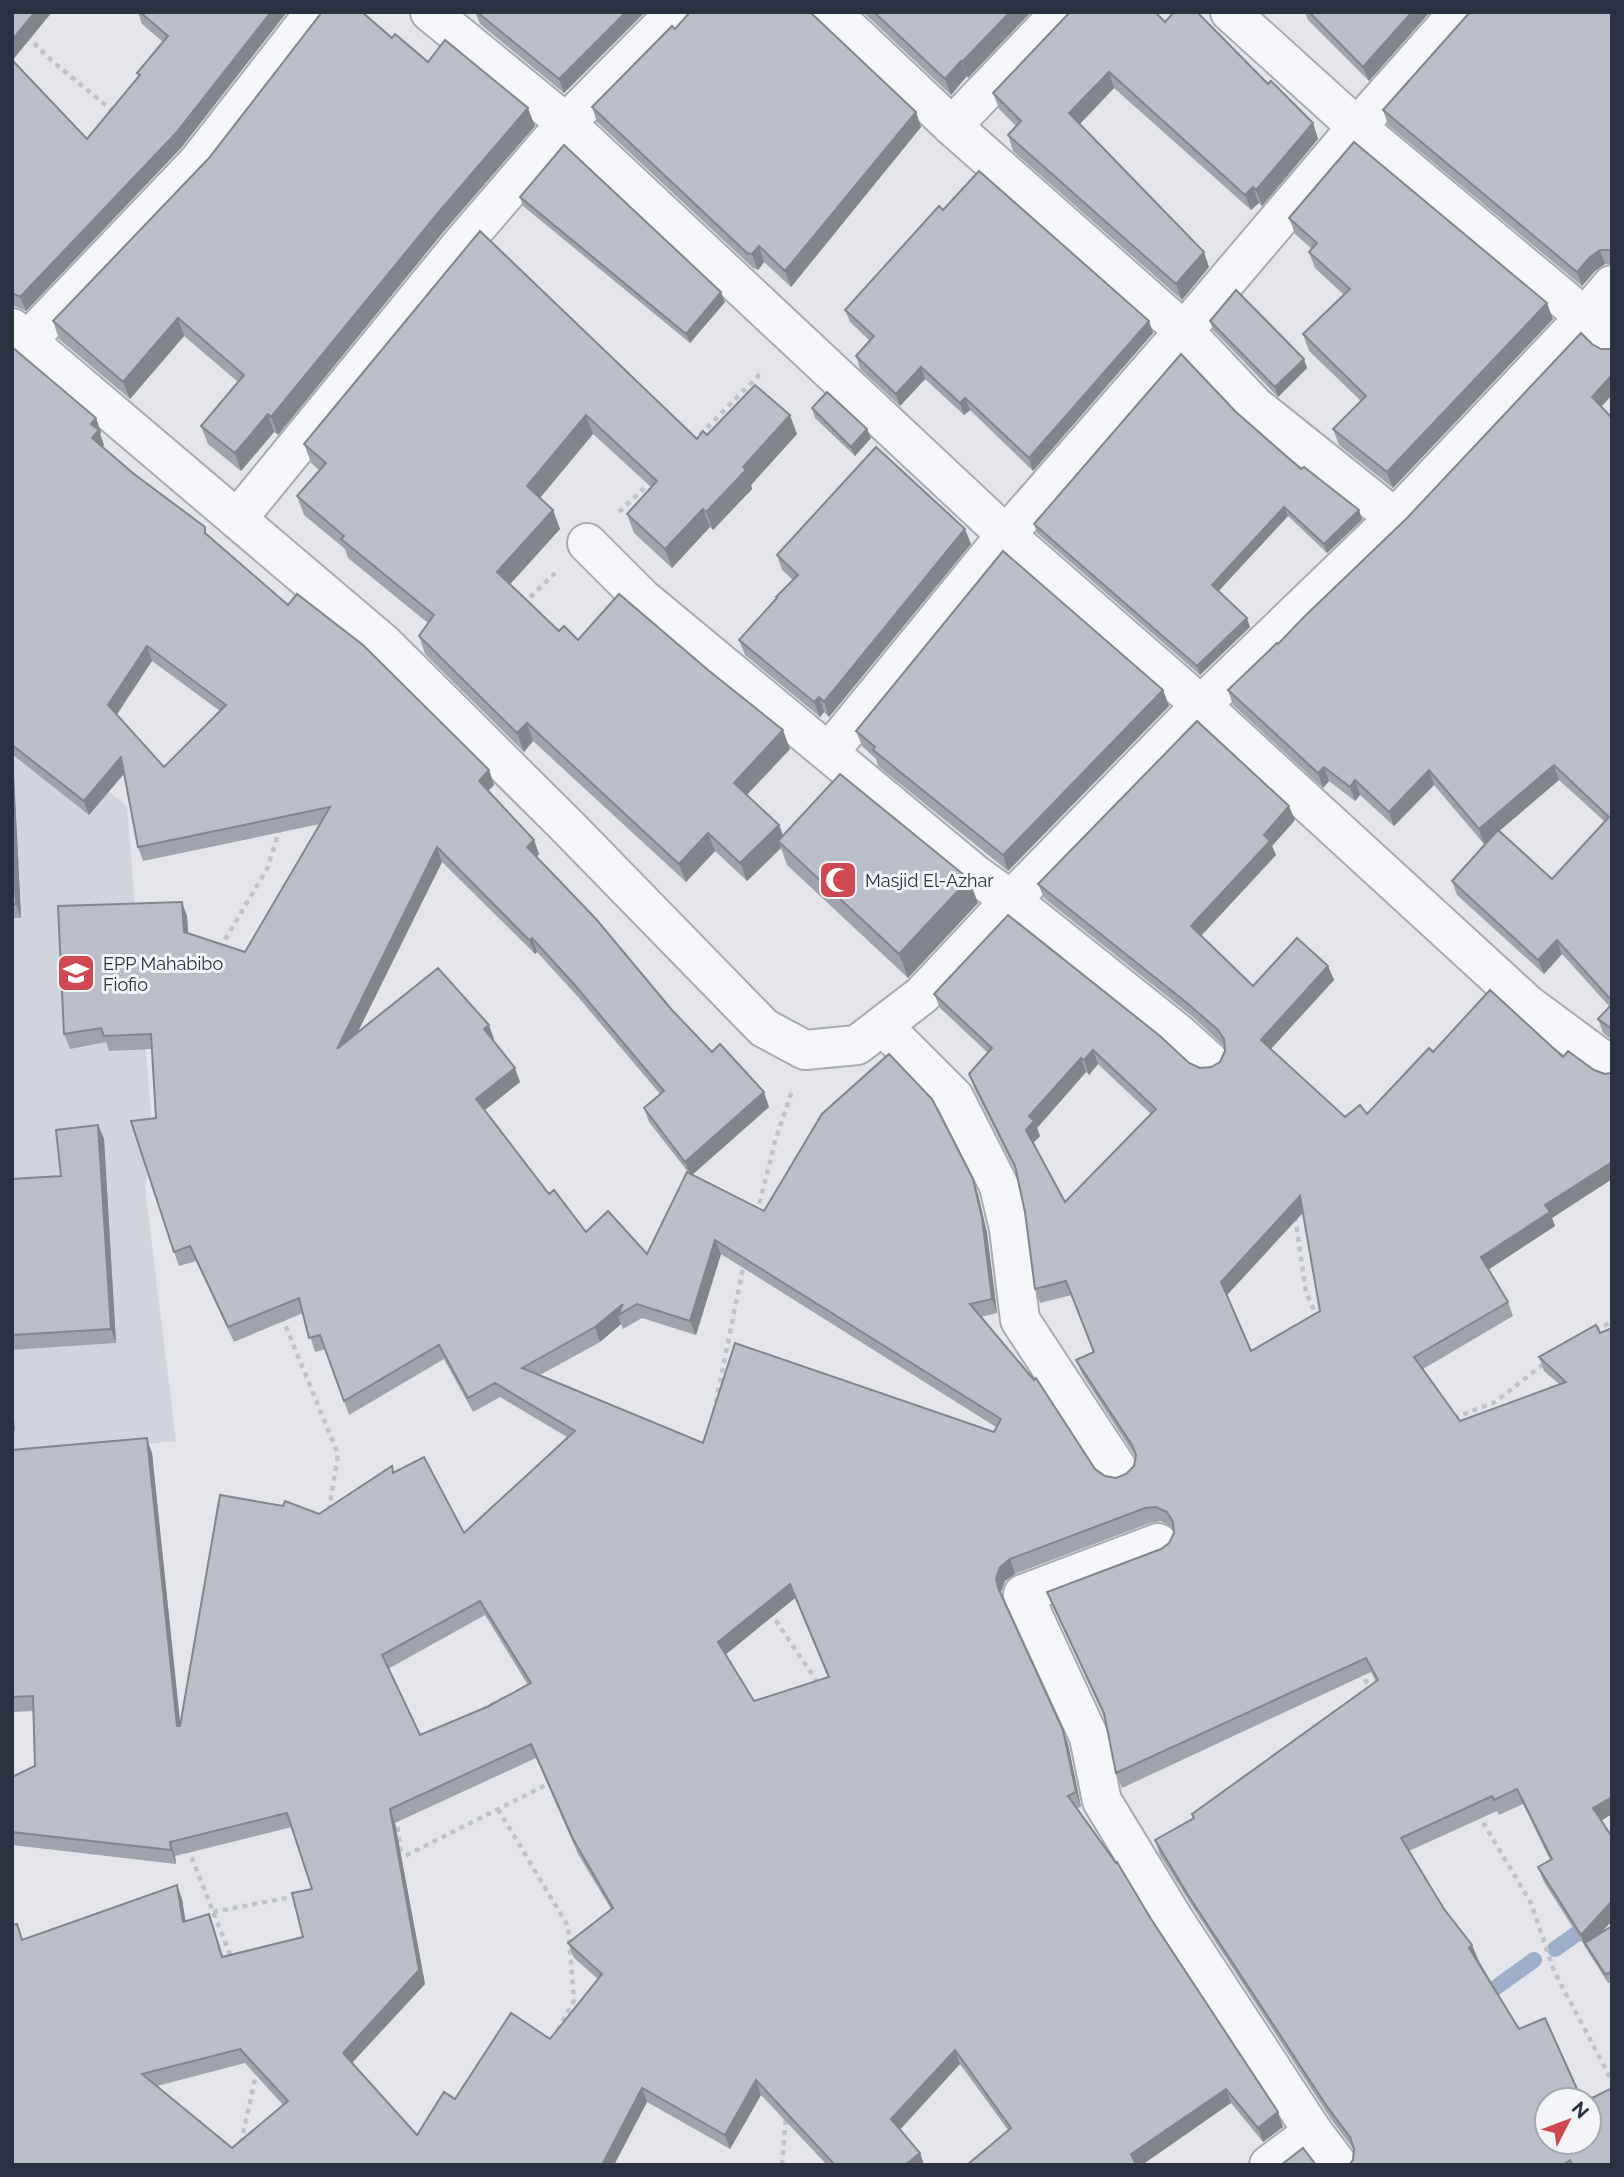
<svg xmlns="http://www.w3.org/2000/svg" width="1624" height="2177" viewBox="0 0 1624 2177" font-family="Raleway,sans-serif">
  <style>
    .built { fill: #d1d4dd }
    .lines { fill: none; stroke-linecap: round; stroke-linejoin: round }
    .stream { stroke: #9eafca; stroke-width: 16 }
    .pedestrian-casing { stroke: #a8abb5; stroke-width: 42 }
    .minor-casing { stroke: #a8abb5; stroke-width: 42 }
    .path { stroke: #c0c3ca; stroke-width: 4.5; stroke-dasharray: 5 5; stroke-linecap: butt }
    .pedestrian { stroke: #f5f6f9; stroke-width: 38 }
    .minor { stroke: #f5f6f9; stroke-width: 38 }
    .wall { fill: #a0a3ac; fill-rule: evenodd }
    .shaded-wall { fill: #82858c }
    .building { fill: #babec8; stroke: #82858c; stroke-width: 2; fill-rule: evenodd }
    .labels { text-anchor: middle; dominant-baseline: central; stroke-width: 6; stroke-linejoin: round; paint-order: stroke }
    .poi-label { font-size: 18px; fill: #2a3143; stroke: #f2f4f8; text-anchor: start }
  </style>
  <rect width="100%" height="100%" fill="#e3e5eb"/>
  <path class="built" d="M12 718 127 806 153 1139 145 1188 176 1441 12 1458Z"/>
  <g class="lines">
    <g class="stream">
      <path d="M1555 1949 1612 1909"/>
      <path d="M1477 2001 1534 1960"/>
    </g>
    <defs>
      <path id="pedestrian" d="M883 1026 954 1097 999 1186 1009 1229 1020 1320 1119 1471"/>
      <g id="minor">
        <path d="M430 12 566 123 1006 535 1201 705 1527 1004 1612 1067"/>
        <path d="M831 12 952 126 1184 331 1255 406 1395 518"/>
        <path d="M1230 12 1357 127 1585 317 1612 342"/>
        <path d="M952 126 1061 12"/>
        <path d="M12 328 383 643 568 827 764 1028 805 1050 857 1045 922 995 1011 900 1201 705 1395 518 1585 317 1612 285"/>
        <path d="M28 340 198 162 315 12"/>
        <path d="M237 519 461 245 566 123 676 12"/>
        <path d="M587 543 642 598 976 875 1011 900 1179 1034 1209 1061"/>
        <path d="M829 752 1006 535 1184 331 1357 127 1459 12"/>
        <path d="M1158 1543 1023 1594 1089 1737 1102 1801 1175 1921 1313 2132 1338 2165"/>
        <path d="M1269 2165 1313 2132"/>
      </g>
    </defs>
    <use href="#pedestrian" class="pedestrian-casing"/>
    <use href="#minor" class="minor-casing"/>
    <g class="path">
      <path d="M27 36 51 60 115 113"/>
      <path d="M693 442 763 371"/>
      <path d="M619 512 651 482"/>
      <path d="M523 604 555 573"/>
      <path d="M220 948 267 869 280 828"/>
      <path d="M757 1213 776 1138 792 1091"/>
      <path d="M1295 1217 1306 1292 1317 1317"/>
      <path d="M282 1317 338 1454 329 1510"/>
      <path d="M1595 1330 1612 1322"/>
      <path d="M714 1412 744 1263"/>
      <path d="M1454 1418 1495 1402 1545 1363"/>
      <path d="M770 1612 818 1683"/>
      <path d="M1358 1672 1373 1689"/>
      <path d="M482 1710 508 1696"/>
      <path d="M498 1809 568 1926 574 2000 556 2033"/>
      <path d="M1478 1814 1531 1903 1554 1971 1612 2081"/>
      <path d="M396 1817 401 1853"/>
      <path d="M188 1848 231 1957"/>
      <path d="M397 1860 552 1782"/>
      <path d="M213 1912 297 1896"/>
      <path d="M241 2143 257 2070"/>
      <path d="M782 2165 786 2117"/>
    </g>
    <use href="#pedestrian" class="pedestrian"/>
    <use href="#minor" class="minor"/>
  </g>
  <g class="wall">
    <path d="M12 12H52L13 60 87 139 139 77 137 73 163 42 142 24 138 12H287L181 148 26 311 15 306 12 307Z"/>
    <path d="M474 12H644V13L564 93 480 24 476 14Z"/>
    <path d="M863 12H1031L968 78 967 76 951 95Z"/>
    <path d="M1305 12H1430L1369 81 1308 20Z"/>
    <path d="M1612 12V264H1605L1595 271 1582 286 1388 125 1383 110Z"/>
    <path d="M1165 22 1268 84 1313 123 1318 139 1262 206 1259 203 1251 210 1114 88 1080 124 1209 267 1182 300 1013 151 1008 135 1016 126 999 109 993 93Z"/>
    <path d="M392 38 428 62 535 126 444 231 278 435 274 432 241 471 208 444 201 426 238 382 184 336 130 399 59 339 53 321Z"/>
    <path d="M592 107 916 112 921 127 791 287 764 262 758 270 753 268 597 122Z"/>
    <path d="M520 197 725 302 690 343 523 206Z"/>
    <path d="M943 210 1149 321 1153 333 1033 471 970 410 964 415 925 379 900 406 860 369 856 356 870 341 850 322 845 310Z"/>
    <path d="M1289 218 1553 319 1393 488 1339 445 1333 429 1361 401 1309 351 1303 334 1344 295 1315 268 1309 252 1312 249 1295 234Z"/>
    <path d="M480 231 697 439 707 435 797 434 751 485 752 489 713 530 710 527 672 568 634 533 627 514 651 487 593 434 540 498 553 510 560 529 510 584 559 631 578 640 790 749 747 795 779 825 783 836 978 903 908 978 787 865 781 848 747 881 715 851 686 882 533 741 524 752 425 654 419 636 428 623 348 558 345 549 304 515 297 496 319 470 311 463 304 444Z"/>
    <path d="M1210 321 1304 359 1307 368 1278 397 1213 330Z"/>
    <path d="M12 347 101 432 100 434 104 445 102 447 288 605 489 770 494 785 488 791 534 840 539 854 537 857 671 1009 712 1052 769 1107 692 1174 764 1211 978 1194 987 1233 997 1313 981 1317 1095 1469 1105 1476 1116 1478 1126 1474 1134 1466 1135 1456 1082 1374 1076 1360 1093 1352 1072 1295 1040 1303 1035 1289 1025 1212 1017 1174 974 1088 969 1074 988 1053 940 1008 934 994 1189 1063 1200 1068 1211 1067 1220 1062 1225 1051V1047L1193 1017 1044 898 1038 884 1295 820 1272 846 1276 855 1201 936 1253 986 1328 966 1334 980 1271 1049 1345 1117 1367 1114 1433 1052 1563 1057 1605 1074 1612 1073V1179L1552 1218 1555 1226 1488 1270 1508 1302 1513 1316 1423 1369 1460 1421 1559 1384 1544 1371 1539 1357 1596 1325 1612 1814 1601 1821 1612 1837V1921L1601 1932 1612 1926V1982L1608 1983 1544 1882 1538 1867 1550 1860 1523 1804 1499 1815 1497 1811 1409 1851 1444 1909 1478 1959 1519 2029 1612 2165H1349L1353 2160 1354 2150 1331 2119 1194 1909 1160 1855 1155 1840 1193 1818 1192 1814 1376 1682 1371 1672 1122 1788 1116 1773 1105 1719 1053 1606 1047 1592 1161 1549 1169 1543 1174 1533 1172 1527 1161 1521 1150 1523 1015 1574 1005 1581 1001 1592 1002 1598 1063 1730 1068 1744 1081 1807 1077 1808 1151 1919 1283 2127 1263 2142 1231 2103 1008 2130 960 2064 900 2129 920 2153 924 2165H827L761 2095 730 2149 647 2102 614 2165H12L23 1940 177 1885 182 1899 185 1921 214 1928 223 1956 303 1937 312 1889 292 1827 175 1856 176 1864 12 1845V1777L35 1766 33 1711 12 1712V1450L152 1453 180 1726 319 1514 392 1466 394 1472 464 1533 567 1437 500 1397 473 1412 444 1359 349 1415 326 1349 315 1352 303 1313 234 1342 196 1261 179 1266 174 1252 156 1118 152 1049 109 1051 106 1042 70 1049 64 1034 187 916 188 933 245 952 320 824 143 861 138 847 124 774 89 815 13 755 21 918H12ZM152 661 220 711 164 767 117 715ZM442 862 535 954 537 952 578 997 660 1094 644 1108 649 1122 688 1172 647 1254 586 1232 549 1194 485 1110 520 1082 493 1040 494 1039 357 1033ZM1098 1064 1151 1114 1065 1202 1033 1143 1040 1136 1037 1128 1086 1072 1089 1075ZM1303 1213 1320 1311 1251 1351 1227 1295ZM721 1254 996 1427 994 1432 703 1443 540 1375 600 1342 621 1324 623 1329 642 1318 696 1335ZM795 1598 828 1677 754 1701 726 1654ZM485 1615 528 1685 487 1707 420 1735 388 1669ZM536 1758 578 1854 611 1909 568 1943 574 1958 598 1979 550 2039 455 2099 417 2135 352 2063 425 1984 395 1823ZM245 2063 283 2105 232 2148 157 2086Z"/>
    <path d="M1612 395 1601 407 1612 418V1040L1603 1033 1598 1019 1609 1006 1562 954 1544 974 1457 895 1452 881 1492 837 1484 844 1434 785 1394 826 1360 795 1355 801 1329 781 1323 788 1233 705 1228 690 1278 644ZM1559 780 1605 822 1552 879 1499 831Z"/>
    <path d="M812 408 867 429 871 438 855 456 815 418Z"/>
    <path d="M1236 412 1301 469 1359 510 1362 520 1327 553 1288 516 1218 591 1250 627 1200 675 1037 533 1034 524Z"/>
    <path d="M971 544 829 717 824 712 820 717 745 655 739 640 776 599V597L793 580 782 570 777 555Z"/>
    <path d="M1163 690 1169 706 1008 871 878 766 876 759 862 746 856 731Z"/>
    <path d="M98 1125 104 1139 116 1343 12 1350V1179L61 1176Z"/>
  </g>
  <g class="shaded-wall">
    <path d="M35 12H52L12 60V40Z"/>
    <path d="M271 12H287L181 148 26 311 20 297Z"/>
    <path d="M626 12H644V13L564 93 559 79Z"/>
    <path d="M1010 12H1031L968 78 962 62Z"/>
    <path d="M1412 12H1430L1369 81 1363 67Z"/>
    <path d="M961 61 967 76 951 95 945 79Z"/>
    <path d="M1109 72 1114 88 1075 129 1069 113Z"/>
    <path d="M528 108 535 126 444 231 278 435 271 417 438 213Z"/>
    <path d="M916 112 921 127 791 287 785 271Z"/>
    <path d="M1313 123 1318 139 1262 206 1256 190Z"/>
    <path d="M1253 187 1259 203 1251 210 1245 195Z"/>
    <path d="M759 246 764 262 758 270 752 254Z"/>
    <path d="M1600 250 1605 264 1595 271 1582 286 1577 272 1590 257Z"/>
    <path d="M1204 252 1209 267 1182 300 1176 284Z"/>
    <path d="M721 292 725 302 690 343 686 334Z"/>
    <path d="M1547 303 1553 319 1393 488 1387 472Z"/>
    <path d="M178 318 184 336 130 399 123 382Z"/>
    <path d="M1149 321 1153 333 1033 471 1029 458Z"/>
    <path d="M1304 359 1307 368 1278 397 1275 387Z"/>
    <path d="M921 367 925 379 900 406 896 394Z"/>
    <path d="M1612 375V395L1597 411 1592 397Z"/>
    <path d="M965 398 970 410 964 415 960 403Z"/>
    <path d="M268 414 274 432 241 471 235 453Z"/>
    <path d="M586 415 593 434 534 505 527 486Z"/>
    <path d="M790 415 797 434 751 485 752 489 713 530 706 512 743 467Z"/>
    <path d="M96 418 101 432 100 434 104 445 98 452 92 438 91 424Z"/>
    <path d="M867 429 871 438 855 456 851 447Z"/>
    <path d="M1284 507 1288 516 1215 595 1212 585Z"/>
    <path d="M703 509 710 527 672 568 665 549Z"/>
    <path d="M553 510 560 529 504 591 497 572Z"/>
    <path d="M1359 510 1362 520 1327 553 1324 544Z"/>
    <path d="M965 529 971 544 829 717 824 702Z"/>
    <path d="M1247 618 1250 627 1200 675 1197 666Z"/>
    <path d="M147 646 152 661 113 719 108 705Z"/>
    <path d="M1163 690 1169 706 1008 871 1003 855Z"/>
    <path d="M819 697 824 712 820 717 814 702Z"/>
    <path d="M527 723 533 741 524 752 517 733Z"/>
    <path d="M783 730 790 749 740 802 734 783Z"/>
    <path d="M12 754 13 755 21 918 16 904 12 833Z"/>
    <path d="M121 757 126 771 89 815 84 801Z"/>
    <path d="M1554 765 1559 780 1484 844 1479 829Z"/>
    <path d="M1324 767 1329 781 1323 788 1318 773Z"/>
    <path d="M489 770 494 785 484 795 479 781Z"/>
    <path d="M1429 770 1434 785 1394 826 1389 812Z"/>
    <path d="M1355 780 1360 795 1355 801 1350 787Z"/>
    <path d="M1289 806 1295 820 1272 846 1276 855 1196 941 1191 926 1264 835Z"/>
    <path d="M779 825 786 843 778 841 781 848 747 881 740 863Z"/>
    <path d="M708 833 715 851 686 882 679 864Z"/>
    <path d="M534 840 539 854 532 861 527 847Z"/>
    <path d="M437 847 442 862 342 1064 337 1049Z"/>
    <path d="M969 879 978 903 908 978 899 954Z"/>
    <path d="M182 902 187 916 189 946 184 932Z"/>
    <path d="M532 938 537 952 535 954 529 940Z"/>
    <path d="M1557 940 1562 954 1544 974 1538 960Z"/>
    <path d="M1328 966 1334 980 1266 1054 1261 1040Z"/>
    <path d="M489 1025 494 1039 489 1043 484 1029Z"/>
    <path d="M1093 1050 1098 1064 1089 1075 1084 1060Z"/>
    <path d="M1081 1058 1086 1072 1037 1128 1040 1136 1031 1145 1026 1130 1029 1116Z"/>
    <path d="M515 1068 520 1082 481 1113 476 1099Z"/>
    <path d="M764 1092 769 1107 691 1176 685 1162Z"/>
    <path d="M98 1125 104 1139 116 1343 111 1329Z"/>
    <path d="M1612 1162V1179L1552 1218 1555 1226 1486 1271 1481 1257 1545 1205Z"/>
    <path d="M973 1179 978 1194 987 1233 997 1313 992 1299Z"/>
    <path d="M1300 1196 1305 1210 1226 1296 1221 1282Z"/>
    <path d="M715 1240 721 1254 696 1335 690 1321Z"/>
    <path d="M623 1304 618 1315 621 1324 600 1342 595 1327Z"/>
    <path d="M12 1390 15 1432 12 1424Z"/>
    <path d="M147 1438 152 1453 182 1740 177 1726Z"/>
    <path d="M1010 1559 1015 1574 1005 1581 1001 1592 1003 1602 998 1588 996 1578 1000 1567Z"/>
    <path d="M790 1584 795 1598 724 1656 718 1642Z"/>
    <path d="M1063 1730 1068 1744 1081 1807 1076 1792Z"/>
    <path d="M1612 1797V1814L1599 1822 1593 1808Z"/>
    <path d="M390 1809 395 1823 425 1984 348 2067 343 2053Z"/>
    <path d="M170 1842 175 1856 176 1864 171 1850Z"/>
    <path d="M177 1885 182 1899 188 1936 183 1922Z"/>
    <path d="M1612 1901V1921L1588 1947 1585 1943 1586 1949 1581 1935Z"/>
    <path d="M1472 1945 1478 1959 1475 1962 1469 1948Z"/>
    <path d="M955 2050 960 2064 897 2133 891 2119Z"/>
    <path d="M756 2080 761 2095 730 2149 725 2135Z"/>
    <path d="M642 2088 647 2102 614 2165H602Z"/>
    <path d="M1226 2089 1231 2103 1142 2165H1135L1131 2154Z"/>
    <path d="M1278 2112 1283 2127 1263 2142 1258 2128Z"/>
    <path d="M920 2153 924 2165H905Z"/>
  </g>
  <g class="building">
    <path d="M12 12H35L12 40Z"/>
    <path d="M140 12H271L176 133 20 297 12 293V60L87 139 140 75 137 73 168 36Z"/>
    <path d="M322 12H362L392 38 395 34 428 62 445 40 528 108 438 213 271 417 268 414 235 453 201 426 244 375 178 318 123 382 53 321 209 158Z"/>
    <path d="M477 12H626L559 79Z"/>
    <path d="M690 12H810L916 112 785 271 759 246 752 254 747 253 592 107 672 26 675 29Z"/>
    <path d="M874 12H1010L962 62 961 61 945 79Z"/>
    <path d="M1070 12H1155L1165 22 1174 12H1197L1268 84 1271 81 1313 123 1256 190 1253 187 1245 195 1109 72 1069 113 1204 252 1176 284 1008 135 1021 121 993 93Z"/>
    <path d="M1309 12H1412L1363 67Z"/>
    <path d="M1470 12H1612V250H1600L1590 257 1577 272 1383 110Z"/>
    <path d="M1354 142 1547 303 1387 472 1333 429 1366 396 1303 334 1350 289 1309 252 1317 243 1289 218Z"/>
    <path d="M564 145 721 292 686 334 520 197Z"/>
    <path d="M979 171 1149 321 1029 458 965 398 960 403 921 367 896 394 856 356 874 336 845 310 939 206 943 210Z"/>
    <path d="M480 231 697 439 703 431 707 435 755 385 790 415 743 467 746 470 706 512 703 509 665 549 627 514 657 481 586 415 527 486 553 510 497 572 559 631 564 626 578 640 619 594 708 670 783 730 734 783 779 825 740 863 708 833 679 864 527 723 517 733 419 636 434 615 341 539 344 536 297 496 326 463 304 444Z"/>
    <path d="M1236 290 1304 359 1275 387 1210 321Z"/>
    <path d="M1581 333 1592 344 1601 349H1612V375L1592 397 1612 418V1001L1557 940 1538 960 1452 881 1498 830 1552 879 1609 817 1554 765 1479 829 1429 770 1389 812 1355 780 1350 787 1324 767 1318 773 1228 690 1277 643 1278 644 1305 616 1406 519Z"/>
    <path d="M12 347 96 418 91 424 99 430 92 438 134 474 205 527V533L288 605 297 594 363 645 489 770 479 781 534 840 527 847 596 919 671 1009 712 1052 720 1044 764 1092 685 1162 644 1108 664 1091 573 983 532 938 529 940 437 847 337 1049 438 968 489 1025 484 1029 515 1068 476 1099 549 1194 554 1190 586 1232 608 1211 647 1254 687 1172 764 1211 822 1114 889 1054 932 1099 973 1179 982 1218 992 1299 970 1304 1034 1380 1036 1378 1095 1469 1105 1476 1116 1478 1126 1474 1134 1466 1136 1455 1132 1445 1076 1360 1094 1352 1066 1281 1035 1289 1025 1212 1015 1166 969 1074 992 1048 934 994 1008 915 1160 1036 1189 1063 1200 1068 1211 1067 1220 1062 1225 1051 1224 1039 1218 1030 1187 1003 1038 884 1197 721 1289 806 1264 835 1270 841 1191 926 1253 986 1297 938 1328 966 1261 1040 1345 1117 1360 1105 1367 1114 1429 1048 1433 1052 1490 990 1563 1057 1568 1051 1594 1070 1605 1074 1612 1073V1162L1545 1205 1550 1212 1481 1257 1508 1302 1414 1357 1460 1421 1566 1382 1539 1357 1596 1325 1600 1333 1612 1328V1797L1593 1808 1612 1837V1901L1581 1935 1538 1867 1552 1859 1517 1789 1494 1800 1492 1796 1401 1838 1444 1909 1472 1945 1469 1948 1519 2029 1545 2018 1582 2100H1547V2142H1589V2100H1588L1612 2088V2165H1572L1570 2160 1563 2165H1349L1353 2160 1354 2149 1350 2137 1326 2105 1188 1895 1155 1840 1194 1818 1192 1814 1378 1680 1366 1658 1116 1773 1104 1713 1047 1592 1161 1549 1169 1543 1174 1533 1173 1522 1167 1512 1156 1507 1145 1508 1010 1559 1000 1567 996 1578 998 1588 1063 1730 1076 1792 1068 1796 1116 1863 1117 1862 1151 1919 1278 2112 1258 2128 1226 2089 1131 2154 1136 2165H967L1011 2128 955 2050 891 2119 920 2153 905 2165H835L756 2080 725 2135 642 2088 602 2165H12V1925L17 1924 22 1940 177 1885 183 1922 209 1914 222 1957 303 1937 292 1893 312 1889 287 1813 170 1842 171 1850 12 1832V1777L35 1766 33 1696 12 1697V1450L147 1438 177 1726H180L220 1495 283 1506 285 1501 319 1514 392 1466 393 1473 424 1457 464 1533 575 1431 495 1383 468 1398 439 1345 344 1401 320 1335 309 1338 299 1298 228 1327 190 1246 174 1252 131 1121 156 1118 151 1034 104 1036 101 1028 64 1034 58 906 182 902 184 932 245 952 330 807 138 847 121 757 84 801 12 745ZM147 646 226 705 164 767 108 705ZM1093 1050 1156 1109 1065 1202 1026 1130 1034 1121 1029 1116 1081 1058 1084 1060ZM1300 1196 1320 1311 1251 1351 1221 1282ZM715 1240 1001 1419 994 1432 735 1343 703 1443 522 1368 595 1327 623 1304 618 1315 637 1304 690 1321ZM790 1584 829 1677 754 1701 718 1642ZM480 1601 531 1683 487 1707 420 1735 382 1655ZM531 1744 573 1839 613 1908 568 1943 602 1974 550 2039 511 2013 455 2099 444 2092 417 2135 343 2053 419 1970 390 1809ZM240 2049 288 2101 232 2148 142 2074Z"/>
    <path d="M1181 354 1236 412 1301 469 1304 467 1359 510 1324 544 1284 507 1212 585 1247 618 1197 666 1034 524Z"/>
    <path d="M827 392 867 429 851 447 812 408Z"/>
    <path d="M876 447 965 529 824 702 819 697 814 702 739 640 777 598 776 597 798 575 777 555Z"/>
    <path d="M1003 551 1163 690 1003 855 873 750 875 747 856 731Z"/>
    <path d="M840 774 969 879 899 954 778 841Z"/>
    <path d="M12 833 16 904H12Z"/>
    <path d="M1612 1004V1029L1598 1019Z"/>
    <path d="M98 1125 111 1329 12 1335V1179L61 1176 56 1130Z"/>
    <path d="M1612 1926V1972L1605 1974 1585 1943Z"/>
    <path d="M1303 2148 1316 2165H1281Z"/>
  </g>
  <defs>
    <symbol id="mosque-square" viewBox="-11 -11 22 22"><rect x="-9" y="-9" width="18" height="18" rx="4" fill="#ce4951" stroke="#f2f4f8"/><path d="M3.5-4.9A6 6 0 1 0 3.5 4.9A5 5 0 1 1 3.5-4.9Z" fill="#fff"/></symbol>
    <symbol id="school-square" viewBox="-11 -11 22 22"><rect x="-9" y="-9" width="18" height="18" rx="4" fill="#ce4951" stroke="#f2f4f8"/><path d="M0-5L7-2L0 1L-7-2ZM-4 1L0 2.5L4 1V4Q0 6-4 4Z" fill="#fff"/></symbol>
  </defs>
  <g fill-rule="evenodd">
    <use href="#mosque-square" x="816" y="858" width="44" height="44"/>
    <use href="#school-square" x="54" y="951" width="44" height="44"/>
  </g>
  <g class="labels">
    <g class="poi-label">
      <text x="865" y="880">Masjid El-Azhar</text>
      <text x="103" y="963">EPP Mahabibo<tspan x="103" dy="21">Fiofio</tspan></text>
    </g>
  </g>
  <rect width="1624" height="2177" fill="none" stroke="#2a3143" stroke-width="28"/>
  <g transform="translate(1568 2121) rotate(48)"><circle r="33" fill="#f2f4f8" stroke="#a2a6b0" stroke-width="2"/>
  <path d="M0-5L12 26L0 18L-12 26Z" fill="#ce4951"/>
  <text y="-10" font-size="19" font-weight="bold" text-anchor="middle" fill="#2a3143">N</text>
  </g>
</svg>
